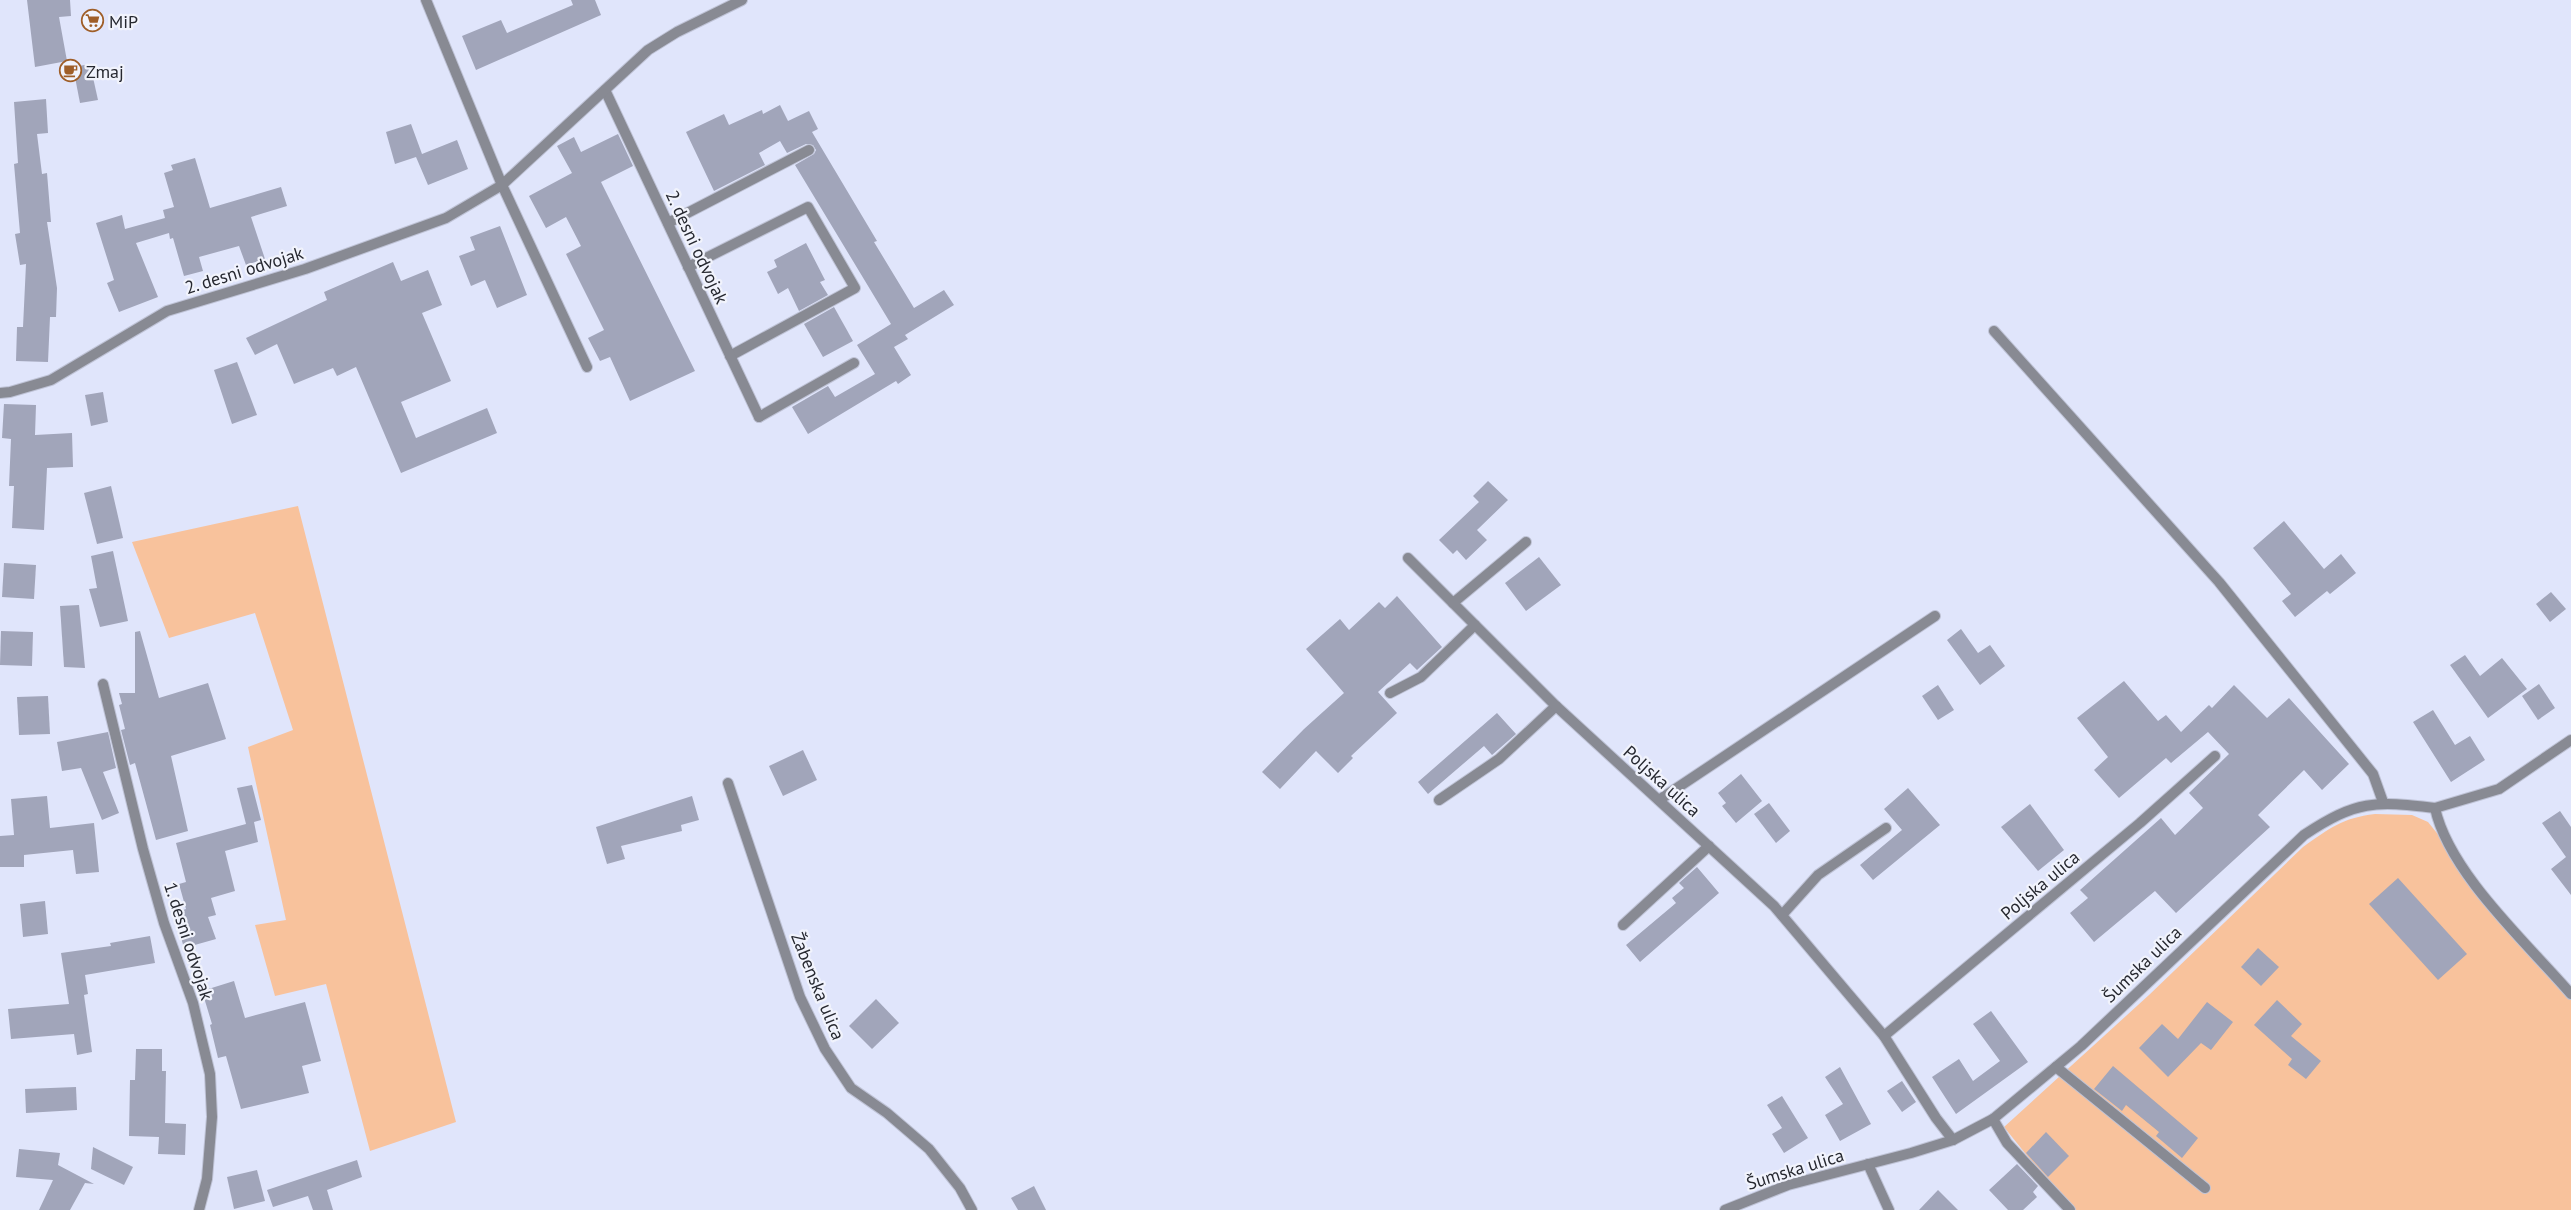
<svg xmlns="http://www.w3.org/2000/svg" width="2571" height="1210" viewBox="0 0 2571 1210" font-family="'PT Sans',sans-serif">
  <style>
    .green { fill: #f8c29c }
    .building { fill: #a1a5ba }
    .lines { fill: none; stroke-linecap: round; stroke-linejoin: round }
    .service-casing { stroke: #bfc3d6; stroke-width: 12 }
    .minor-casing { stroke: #bfc3d6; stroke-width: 12 }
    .tertiary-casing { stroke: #bfc3d6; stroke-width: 12 }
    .service { stroke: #888a93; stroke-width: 10 }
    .minor { stroke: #888a93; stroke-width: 10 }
    .tertiary { stroke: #888a93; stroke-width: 10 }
    .labels { text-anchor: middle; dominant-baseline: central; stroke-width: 4.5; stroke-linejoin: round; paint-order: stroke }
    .poi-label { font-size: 18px; fill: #262830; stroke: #f1f3fc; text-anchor: start }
    .street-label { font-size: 18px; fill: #262830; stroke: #f1f3fc }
  </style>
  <rect width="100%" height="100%" fill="#e0e5fb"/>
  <g class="green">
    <path d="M298 506 456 1122 370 1151 326 984 275 996 255 925 286 920 248 747 293 730 255 613 169 638 132 542Z"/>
    <path d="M2375 814 2412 815 2428 822 2571 999V1210H2071L2004 1127 2149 995 2303 847C2330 828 2342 818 2375 814Z"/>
  </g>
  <g class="building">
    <path d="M27 0H70L71 16 59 17 67 61 35 67Z"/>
    <path d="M571 0H595L601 15 476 70 462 36 501 20 507 33 573 5Z"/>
    <path d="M90 64 98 100 80 103 73 67Z"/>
    <path d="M46 99 48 133 37 134 42 174 47 173 51 222H47L57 288 56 317H50L48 362 16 361 17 327H23L26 264 20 265 15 234 20 233 14 164 18 163 14 102Z"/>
    <path d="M780 105 788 121 809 111 818 129 812 132 877 241 874 242 914 308 944 290 954 305 905 335 908 339 894 347 911 375 898 384 896 381 808 434 792 407 828 386 835 397 875 374 857 345 891 324 795 165 814 154 816 150 813 145 806 144 787 153 780 141 759 153 765 165 714 191 686 132 724 114 729 125 762 110 763 114Z"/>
    <path d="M411 124 422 154 457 140 468 169 428 185 416 157 395 164 386 132Z"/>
    <path d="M618 134 633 166 601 182 695 371 630 401 610 357 600 361 588 338 604 330 566 254 581 246 566 217 546 228 529 196 572 173 557 146 574 137 581 152Z"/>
    <path d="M195 158 210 208 281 187 287 206 251 217 265 259 246 265 239 246 199 257 203 271 184 276 173 238 170 239 169 233 136 243 158 297 119 312 107 283 114 280 96 223 122 215 125 229 165 218 163 210 174 207 164 173 173 170 171 165Z"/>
    <path d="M500 226 527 295 497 308 485 280 471 286 459 256 475 250 470 237Z"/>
    <path d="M806 243 825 280 820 282 828 295 799 311 788 288 778 294 767 272 777 267 774 260Z"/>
    <path d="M393 262 401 281 428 270 442 305 422 313 451 381 401 402 416 438 487 408 497 433 401 473 356 367 337 376 333 368 294 384 277 344 255 355 246 338 327 300 324 292Z"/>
    <path d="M834 307 853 341 823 357 804 324Z"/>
    <path d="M237 362 257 415 232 424 214 370Z"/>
    <path d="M103 392 108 422 91 426 85 395Z"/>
    <path d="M4 404 36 405 35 435 72 433 73 467 47 468 44 530 12 528 14 486H9L11 439 2 438Z"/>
    <path d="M1488 481 1508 500 1477 530 1487 540 1466 560 1457 550 1453 554 1439 540 1479 502 1473 496Z"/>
    <path d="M111 486 123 538 97 544 84 493Z"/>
    <path d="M2284 521 2324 569 2341 554 2356 573 2330 594 2327 591 2295 617 2282 601 2291 594 2253 548Z"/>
    <path d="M113 551 128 621 100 627 89 589 97 588 91 556Z"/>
    <path d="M1539 557 1561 585 1526 611 1505 583Z"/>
    <path d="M4 563 36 565 34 599 2 597Z"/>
    <path d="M2551 592 2566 609 2550 622 2536 604Z"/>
    <path d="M1397 596 1442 647 1417 670 1410 663 1378 692 1397 713 1351 756 1353 758 1338 773 1316 751 1280 789 1262 772 1304 729 1344 693 1306 649 1340 619 1349 630 1379 602 1385 608Z"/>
    <path d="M79 605 85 668 64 667 60 606Z"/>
    <path d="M1961 629 1978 653 1990 645 2005 666 1980 685 1947 640Z"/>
    <path d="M1 631 33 632 32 666 0 665Z"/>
    <path d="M140 631 159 698 208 683 226 739 171 756 188 831 156 840 135 763 130 765 121 730 125 729 119 705 122 704 119 693H135V632Z"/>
    <path d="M2465 655 2480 676 2502 658 2527 689 2488 718 2450 665Z"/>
    <path d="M2124 681 2158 721 2166 715 2181 732 2209 705 2212 708 2234 685 2267 718 2289 698 2349 764 2322 790 2304 770 2258 815 2270 827 2176 913 2155 891 2094 942 2070 913 2088 898 2080 890 2161 818 2175 835 2203 808 2189 793 2229 754 2208 732 2171 763 2166 758 2119 798 2094 770 2108 757 2077 718Z"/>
    <path d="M2539 684 2555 708 2538 720 2522 696Z"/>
    <path d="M1938 685 1954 710 1938 720 1922 696Z"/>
    <path d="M48 696 50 734 19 735 17 697Z"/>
    <path d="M2433 710 2455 745 2470 736 2485 760 2451 782 2413 722Z"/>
    <path d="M1497 713 1516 734 1492 755 1484 746 1428 794 1418 782Z"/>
    <path d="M108 732 116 768 103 772 119 813 102 820 81 768 62 771 57 742Z"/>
    <path d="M803 750 817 780 783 796 769 766Z"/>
    <path d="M1741 774 1762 801 1736 823 1722 806 1726 803 1718 793Z"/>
    <path d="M252 785 261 820 254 822 258 842 225 851 235 891 211 898 216 915 208 917 216 939 184 948 174 913 186 909 179 884 186 882 176 843 246 824 237 788Z"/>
    <path d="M1908 788 1940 825 1873 880 1860 865 1902 830 1884 809Z"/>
    <path d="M47 796 50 828 94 823 99 872 76 874 73 850 24 855V867H0V836L14 835 11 799Z"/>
    <path d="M692 796 699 820 681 825 682 831 621 846 625 859 607 864 596 827Z"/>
    <path d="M1769 803 1790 831 1776 843 1754 814Z"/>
    <path d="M2030 804 2064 850 2038 871 2001 827Z"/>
    <path d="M2560 811 2571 827V895L2551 869 2566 857 2542 823Z"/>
    <path d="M1697 867 1719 893 1640 962 1626 945 1676 903 1672 898 1684 888 1679 883Z"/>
    <path d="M2398 878 2467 954 2438 980 2369 904Z"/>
    <path d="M45 901 48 934 23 937 20 904Z"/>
    <path d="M150 936 155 963 85 975 88 994 84 995 92 1052 77 1055 74 1034 11 1039 8 1009 69 1004 61 953 111 946 110 943Z"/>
    <path d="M2258 948 2279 967 2261 986 2241 967Z"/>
    <path d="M234 981 245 1018 305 1002 321 1061 302 1066 309 1093 241 1109 226 1056 218 1058 210 1025 212 1024 202 991Z"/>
    <path d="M876 999 899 1023 872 1049 849 1026Z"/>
    <path d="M2277 1000 2302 1024 2291 1036 2321 1061 2306 1079 2288 1065 2292 1059 2254 1025Z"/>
    <path d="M2207 1002 2233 1022 2211 1050 2201 1043 2168 1077 2139 1048 2162 1024 2178 1039Z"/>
    <path d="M1991 1011 2028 1062 1956 1114 1932 1077 1959 1059 1973 1081 2000 1061 1973 1024Z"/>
    <path d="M136 1049H162V1071H166L165 1123 186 1124 185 1155 158 1154 159 1137 129 1136 130 1080H135Z"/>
    <path d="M2113 1066 2198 1138 2182 1158 2156 1136 2159 1132 2126 1105 2122 1111 2094 1089Z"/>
    <path d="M1840 1067 1871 1124 1840 1141 1825 1115 1843 1104 1825 1077Z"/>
    <path d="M1902 1081 1916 1102 1902 1112 1887 1091Z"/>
    <path d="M76 1087 77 1110 26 1113 25 1089Z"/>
    <path d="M1782 1096 1808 1138 1784 1153 1772 1134 1782 1128 1767 1105Z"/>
    <path d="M2046 1132 2069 1156 2048 1177 2026 1153Z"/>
    <path d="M93 1147 133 1167 124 1185 91 1169Z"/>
    <path d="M19 1149 60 1153 58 1165 94 1184 85 1183 70 1210H39L53 1180 16 1177Z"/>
    <path d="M357 1160 362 1177 327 1190 333 1210H313L308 1196 273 1207 267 1190Z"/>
    <path d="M2017 1164 2038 1186 2033 1192 2037 1197 2023 1210H2008L1989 1190Z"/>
    <path d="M257 1170 265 1201 234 1209 227 1177Z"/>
    <path d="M1034 1186 1046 1210H1018L1011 1198Z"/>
    <path d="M1938 1190 1958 1210H1919Z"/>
  </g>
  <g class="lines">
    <defs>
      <g id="service">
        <path d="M502 185 587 367"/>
        <path d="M668 223 809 150"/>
        <path d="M688 267 808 207 855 288 730 356"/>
        <path d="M1994 331 2219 582 2373 774 2383 802"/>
        <path d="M759 417 854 363"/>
        <path d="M1453 603 1526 542"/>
        <path d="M1390 693 1421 677 1475 625"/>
        <path d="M1439 800 1499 759 1556 706"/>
        <path d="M1659 800 1935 616"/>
        <path d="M1782 915 1818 875 1886 828"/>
        <path d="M1623 925 1709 846"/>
        <path d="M2056 1067 2205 1188"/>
        <path d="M1993 1119 2007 1143 2070 1210"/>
        <path d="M1868 1164 1889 1210"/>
      </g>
      <g id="minor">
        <path d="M426 0 502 185"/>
        <path d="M605 90 759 417"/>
        <path d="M0 393 10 392 51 380 167 311 305 269 446 218 502 185 648 50 677 32 742 0"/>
        <path d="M1408 558 1556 706 1774 906 1884 1036 1936 1118 1953 1140"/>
        <path d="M103 684 143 849 164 923 193 1003 210 1074 212 1117 207 1179 199 1210"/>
        <path d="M2571 740 2499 789 2435 808C2449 873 2528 944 2571 994"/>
        <path d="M728 783 800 997 825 1049 851 1088 887 1113 929 1149 960 1188 972 1210"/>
        <path d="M1884 1036 2140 823 2215 756"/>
      </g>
      <path id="tertiary" d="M1725 1210 1788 1185 1911 1153 1953 1140 1993 1119 2081 1046 2304 835C2357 800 2374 801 2435 808"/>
    </defs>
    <use href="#service" class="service-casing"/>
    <use href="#minor" class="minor-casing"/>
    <use href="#tertiary" class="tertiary-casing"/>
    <use href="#service" class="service"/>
    <use href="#minor" class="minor"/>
    <use href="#tertiary" class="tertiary"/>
  </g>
  <defs>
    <symbol id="supermarket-ring" viewBox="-11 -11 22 22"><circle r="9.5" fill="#f1f3fc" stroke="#9f5e28" stroke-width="1.5"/><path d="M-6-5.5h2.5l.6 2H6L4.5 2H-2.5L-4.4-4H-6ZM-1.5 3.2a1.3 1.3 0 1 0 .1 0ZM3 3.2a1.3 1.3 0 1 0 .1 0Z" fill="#9f5e28"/></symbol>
    <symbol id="cafe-ring" viewBox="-11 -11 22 22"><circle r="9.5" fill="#f1f3fc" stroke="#9f5e28" stroke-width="1.5"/><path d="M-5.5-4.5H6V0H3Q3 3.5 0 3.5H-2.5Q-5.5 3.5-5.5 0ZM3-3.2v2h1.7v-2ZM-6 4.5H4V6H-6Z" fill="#9f5e28"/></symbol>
  </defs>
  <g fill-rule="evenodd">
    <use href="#supermarket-ring" x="80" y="8" width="25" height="25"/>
    <use href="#cafe-ring" x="58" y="58" width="25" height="25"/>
  </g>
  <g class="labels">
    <g class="poi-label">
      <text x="109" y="21">MiP</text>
      <text x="86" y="71">Zmaj</text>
    </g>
    <g class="street-label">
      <text transform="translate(697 247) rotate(65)">2. desni odvojak</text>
      <text transform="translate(244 270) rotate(-17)">2. desni odvojak</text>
      <text transform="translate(1662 781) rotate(42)">Poljska ulica</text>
      <text transform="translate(2040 885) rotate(-40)">Poljska ulica</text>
      <text transform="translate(189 941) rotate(72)">1. desni odvojak</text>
      <text transform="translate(2142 964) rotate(-44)">Šumska ulica</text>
      <text transform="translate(818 986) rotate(68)">Žabenska ulica</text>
      <text transform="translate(1795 1169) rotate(-17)">Šumska ulica</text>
    </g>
  </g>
</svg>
